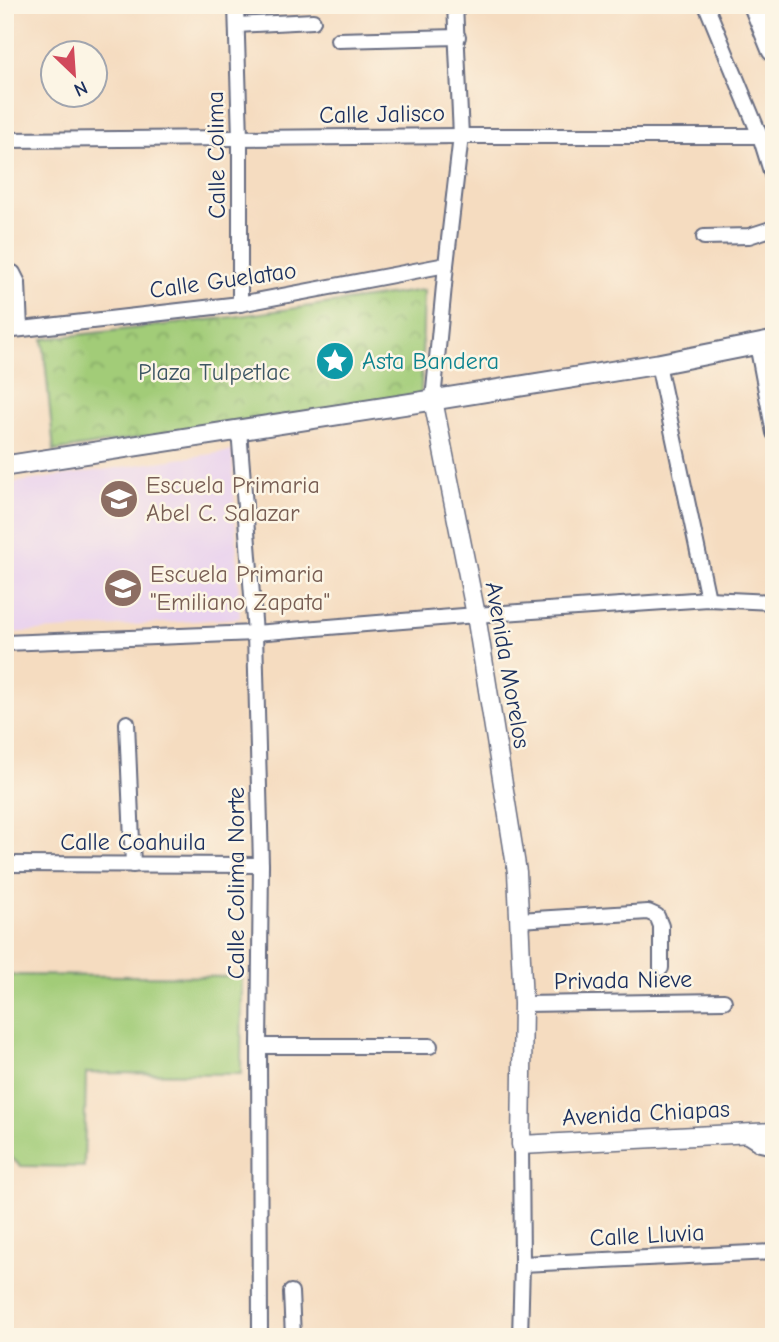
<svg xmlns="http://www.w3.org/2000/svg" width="779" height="1342" viewBox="0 0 779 1342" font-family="'Comic Neue',sans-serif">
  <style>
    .built { fill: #e9d2ee }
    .green { fill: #a2cc78; stroke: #5e7e6b; stroke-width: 2 }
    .park { fill: url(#park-crowns); stroke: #5e7e6b; stroke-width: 2 }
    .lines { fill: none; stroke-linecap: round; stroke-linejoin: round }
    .minor-casing { stroke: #676c80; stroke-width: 18 }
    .tertiary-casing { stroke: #676c80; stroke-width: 21 }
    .secondary-casing { stroke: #676c80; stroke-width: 23 }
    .motorway-casing { stroke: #676c80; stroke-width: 28 }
    .minor { stroke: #fff; stroke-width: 14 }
    .tertiary { stroke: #fff; stroke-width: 18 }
    .secondary { stroke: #fff; stroke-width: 19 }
    .motorway { stroke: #fff; stroke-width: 24 }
    .labels { text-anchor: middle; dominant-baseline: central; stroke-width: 5; stroke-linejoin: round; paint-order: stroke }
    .street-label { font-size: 24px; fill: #1b2f5e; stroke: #fcf5e5 }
    .culture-label { font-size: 24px; fill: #0d838f; stroke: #fcf5e5; text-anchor: start }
    .park-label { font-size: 24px; fill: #3d5664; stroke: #fcf5e5 }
    .education-label { font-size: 24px; fill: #785e54; stroke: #fcf5e5; text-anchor: start }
  </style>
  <defs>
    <pattern id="park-crowns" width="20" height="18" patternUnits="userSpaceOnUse" patternTransform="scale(1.75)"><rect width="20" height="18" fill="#a2cc78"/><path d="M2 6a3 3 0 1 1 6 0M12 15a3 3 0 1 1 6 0" fill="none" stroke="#83a666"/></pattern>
  </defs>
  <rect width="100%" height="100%" fill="#fcf5e5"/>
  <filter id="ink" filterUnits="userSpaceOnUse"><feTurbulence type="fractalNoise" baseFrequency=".0143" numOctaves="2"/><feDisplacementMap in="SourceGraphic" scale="14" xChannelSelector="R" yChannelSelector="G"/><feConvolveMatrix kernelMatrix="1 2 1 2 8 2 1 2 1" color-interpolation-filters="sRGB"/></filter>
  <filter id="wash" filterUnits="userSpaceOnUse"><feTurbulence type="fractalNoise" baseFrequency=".00686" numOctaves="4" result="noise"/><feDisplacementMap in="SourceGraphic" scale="28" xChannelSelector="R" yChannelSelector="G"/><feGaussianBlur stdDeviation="1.57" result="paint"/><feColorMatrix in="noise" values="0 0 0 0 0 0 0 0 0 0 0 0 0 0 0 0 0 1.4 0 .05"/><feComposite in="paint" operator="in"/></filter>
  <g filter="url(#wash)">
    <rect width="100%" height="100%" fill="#f5dcc0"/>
    <path class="built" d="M232 451 240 618 8 633V558L5 484Z"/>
    <path class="green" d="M5 975 242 977 241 1074 86 1073 84 1167 20 1166 5 1151Z"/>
    <path class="park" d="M424 290 421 394 54 451 43 339 233 317Z"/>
  </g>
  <g filter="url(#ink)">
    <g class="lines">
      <defs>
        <g id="minor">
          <path d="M236 5 240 138V304"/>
          <path d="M706 5 760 136 774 181"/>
          <path d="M237 25 313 21"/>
          <path d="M338 40 458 37"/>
          <path d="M5 140 461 136H760"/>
          <path d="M704 237 749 236 774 228"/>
          <path d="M5 271 13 273 18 283 20 329"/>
          <path d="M5 331 240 304 446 265"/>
          <path d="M757 344 774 433"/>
          <path d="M658 364 708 599"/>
          <path d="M433 400 446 265 461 136 455 5"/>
          <path d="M239 430 255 633 261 865 259 1046 260 1337"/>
          <path d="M5 643 255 633 476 615 708 599 774 602"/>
          <path d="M127 723 133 865"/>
          <path d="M5 864 261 865"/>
          <path d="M519 920 648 912 657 916 661 926V968"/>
          <path d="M523 1004 724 1001"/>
          <path d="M259 1046H430"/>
          <path d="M741 1132 760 1144 774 1147"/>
          <path d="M522 1264 774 1252"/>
          <path d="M291 1292 293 1337"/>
          <path d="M520 1337 522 1264 521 1145"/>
        </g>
        <path id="tertiary" d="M433 400 476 615 517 872 523 1004 521 1145 774 1132"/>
        <path id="secondary" d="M5 466 433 400 658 364 774 341"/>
        <path id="motorway" d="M756 5 774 49"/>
      </defs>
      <use href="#minor" class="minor-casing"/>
      <use href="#tertiary" class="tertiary-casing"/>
      <use href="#secondary" class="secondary-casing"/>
      <use href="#motorway" class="motorway-casing"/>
      <use href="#minor" class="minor"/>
      <use href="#tertiary" class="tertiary"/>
      <use href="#secondary" class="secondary"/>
      <use href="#motorway" class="motorway"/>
    </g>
  </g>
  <defs>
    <symbol id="sight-disc" viewBox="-11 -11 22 22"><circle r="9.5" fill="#0f9aa8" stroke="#fcf5e5"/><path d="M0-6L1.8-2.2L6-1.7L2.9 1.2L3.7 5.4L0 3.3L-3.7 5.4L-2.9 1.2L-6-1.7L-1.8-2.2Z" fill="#fff"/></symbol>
    <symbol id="school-disc" viewBox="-11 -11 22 22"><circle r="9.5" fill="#8d6e63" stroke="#fcf5e5"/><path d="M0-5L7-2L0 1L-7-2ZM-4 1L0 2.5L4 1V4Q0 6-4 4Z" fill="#fff"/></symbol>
  </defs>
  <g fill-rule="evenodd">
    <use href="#sight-disc" x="313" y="339" width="44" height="44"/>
    <use href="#school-disc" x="97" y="477" width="44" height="44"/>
    <use href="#school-disc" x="101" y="566" width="44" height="44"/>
  </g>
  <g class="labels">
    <g class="street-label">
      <text transform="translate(382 114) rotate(-1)">Calle Jalisco</text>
      <text transform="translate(216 155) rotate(-91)">Calle Colima</text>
      <text transform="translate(223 280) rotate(-8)">Calle Guelatao</text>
      <text transform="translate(508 665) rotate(80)">Avenida Morelos</text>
      <text x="133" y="842">Calle Coahuila</text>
      <text transform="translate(236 883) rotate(-90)">Calle Colima Norte</text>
      <text transform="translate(623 980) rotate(-1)">Privada Nieve</text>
      <text transform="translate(646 1113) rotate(-3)">Avenida Chiapas</text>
      <text transform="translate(647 1235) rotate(-3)">Calle Lluvia</text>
    </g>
    <g class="culture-label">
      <text x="362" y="361">Asta Bandera</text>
    </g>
    <g class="park-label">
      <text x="214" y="372">Plaza Tulpetlac</text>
    </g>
    <g class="education-label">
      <text x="146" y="485">Escuela Primaria<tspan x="146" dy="28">Abel C. Salazar</tspan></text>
      <text x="150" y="574">Escuela Primaria<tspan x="150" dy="28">"Emiliano Zapata"</tspan></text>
    </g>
  </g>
  <rect width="779" height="1342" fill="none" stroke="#fcf5e5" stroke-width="28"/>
  <g transform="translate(74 74) rotate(155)"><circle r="33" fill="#fcf5e5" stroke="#a2a6af" stroke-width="2"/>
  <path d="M0-5L12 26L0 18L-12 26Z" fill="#d1495b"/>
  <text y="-10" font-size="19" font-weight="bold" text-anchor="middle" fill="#1b2f5e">N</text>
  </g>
</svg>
